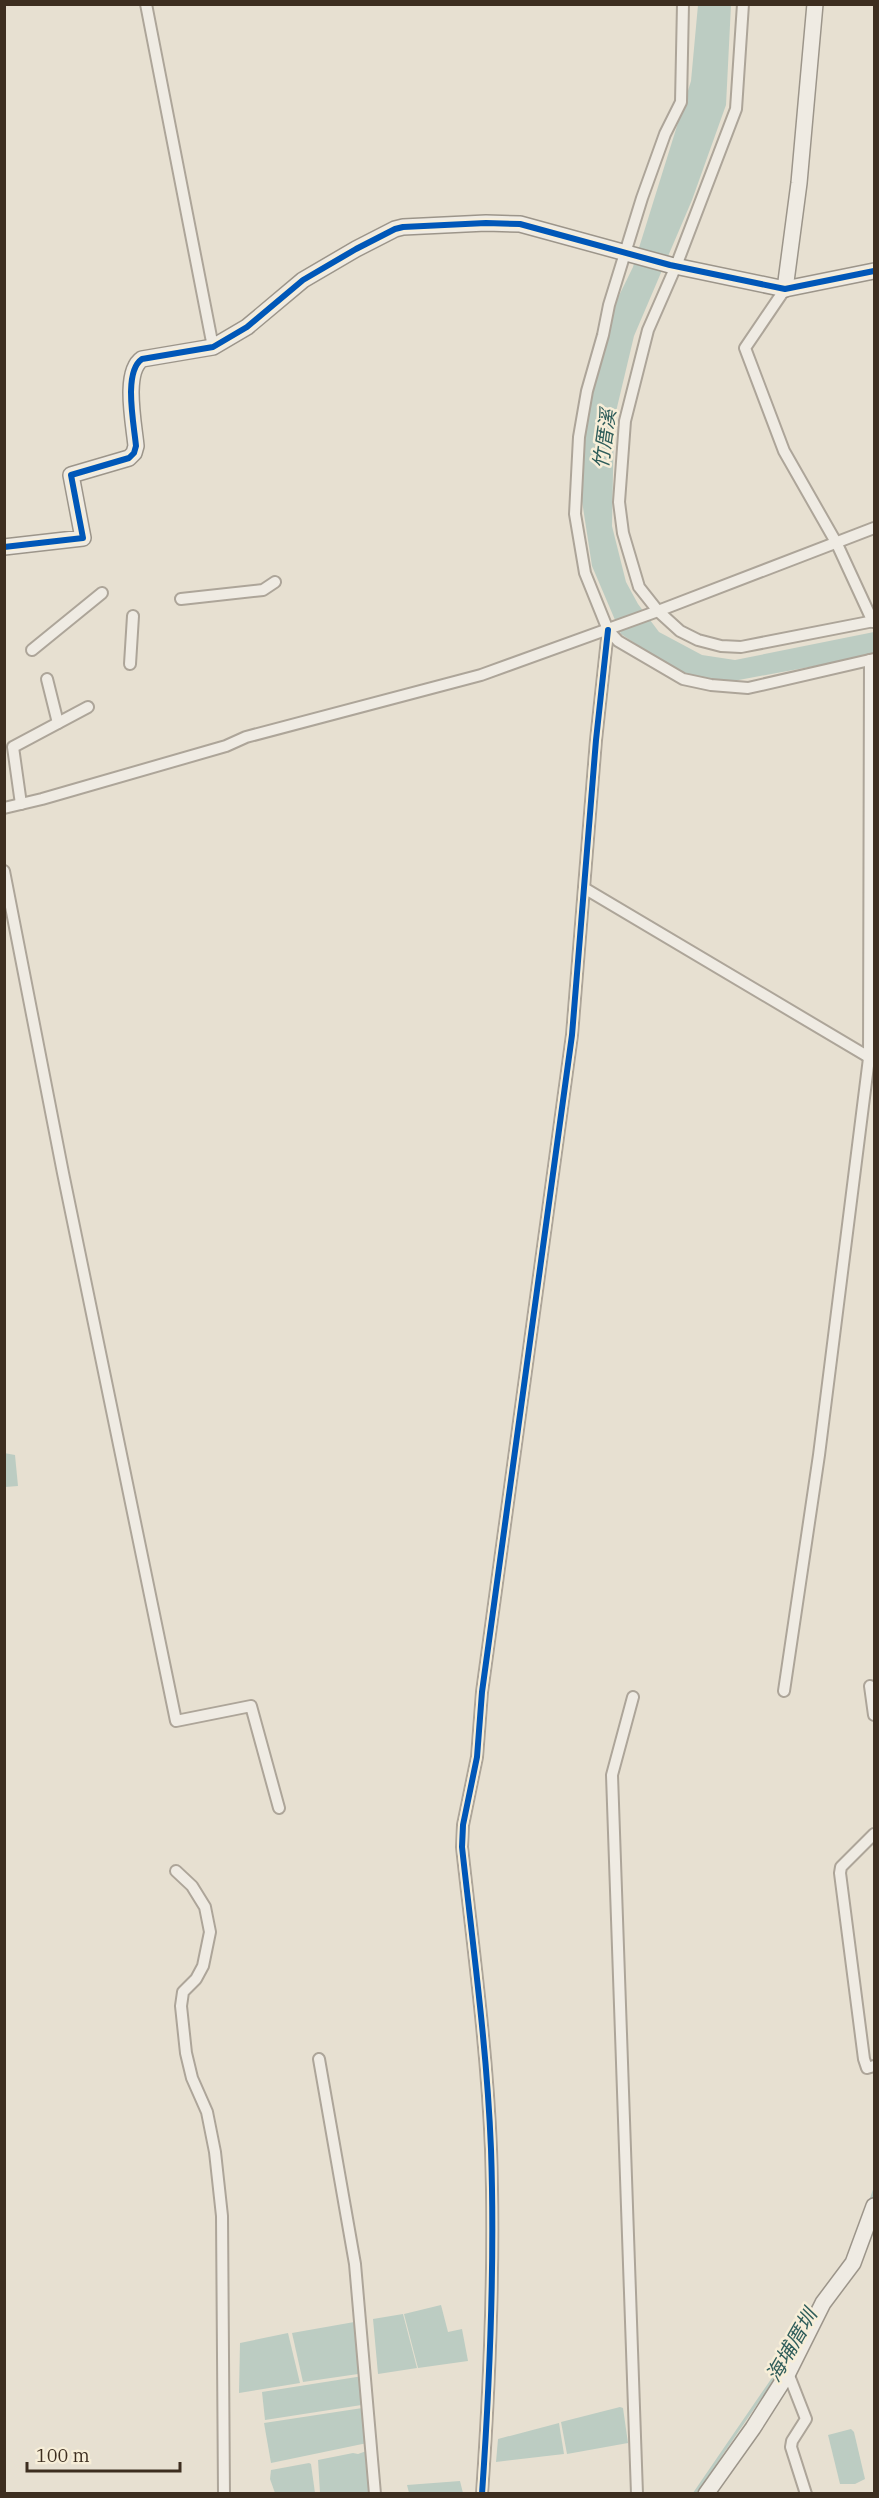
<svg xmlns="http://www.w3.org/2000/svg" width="879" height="2498" viewBox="0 0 879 2498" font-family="'IBM Plex Serif','Noto Sans TC',serif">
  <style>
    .water { fill: #bcccc2 }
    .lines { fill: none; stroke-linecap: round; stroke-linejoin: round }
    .stream { stroke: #bcccc2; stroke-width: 3 }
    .street-casing { stroke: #ada599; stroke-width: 14 }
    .secondary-casing { stroke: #9c958a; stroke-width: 18 }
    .street { stroke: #efebe3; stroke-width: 10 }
    .secondary { stroke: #efebe3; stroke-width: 15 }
    .cycleway-casing { stroke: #f7eed8; stroke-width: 10 }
    .cycleway { stroke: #0057b8; stroke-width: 6 }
    .labels { text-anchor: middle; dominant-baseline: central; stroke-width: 5; stroke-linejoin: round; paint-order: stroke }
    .water-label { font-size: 20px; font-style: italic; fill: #2f5d5a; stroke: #f7eed8 }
  </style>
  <rect width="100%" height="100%" fill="#e7e0d1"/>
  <g class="water">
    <path d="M698 5H731L726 105 692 200 634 336 614 420 612 526 626 582 638 604 659 632 702 655 735 660 874 632V655L728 682 682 675 621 634 592 566 582 501 583 426 609 316 633 267 691 81Z"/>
    <path d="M4 1453 15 1455 18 1486 5 1487Z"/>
    <path d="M441 2305 448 2332 462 2329 468 2361 418 2368 404 2314Z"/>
    <path d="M403 2314 417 2368 378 2374 373 2319Z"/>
    <path d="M360 2321 365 2373 303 2382 292 2333Z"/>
    <path d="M288 2333 300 2383 239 2393 240 2343Z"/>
    <path d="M363 2376 368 2404 265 2420 262 2392Z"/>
    <path d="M369 2407 372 2442 271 2463 264 2423Z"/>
    <path d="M620 2407 623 2408 628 2443 567 2454 561 2422Z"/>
    <path d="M559 2423 564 2454 496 2462 498 2439Z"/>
    <path d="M851 2429 854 2432 865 2479 855 2484H840L828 2435Z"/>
    <path d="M372 2449 376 2493H320L318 2460 353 2453 358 2454Z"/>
    <path d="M309 2463 311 2464 315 2493H275L270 2479 271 2470Z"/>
    <path d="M460 2481 463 2493H409L407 2485Z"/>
  </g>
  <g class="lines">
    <g class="stream">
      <path d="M871 2200 874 2191"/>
      <path d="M694 2494 777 2373 806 2315 814 2305"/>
    </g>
    <defs>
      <g id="street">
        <path d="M146 4 213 347"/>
        <path d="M683 4 681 102 665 134 642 198 609 305 603 335 587 391 579 437 575 514 585 573 608 630 618 641 683 679 711 685 748 688 874 659"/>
        <path d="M743 4 736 109 676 266 648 330 625 421 619 502 623 533 639 587 658 611 680 631 698 640 721 646 741 647 874 621"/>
        <path d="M785 289 745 348 784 451 837 544 873 622"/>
        <path d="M181 599 263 590 275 582"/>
        <path d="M32 650 102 593"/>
        <path d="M130 664 133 616"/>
        <path d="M47 679 58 723"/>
        <path d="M21 804 13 747 88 707"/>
        <path d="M4 808 42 799 226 746 246 737 481 675 658 611 874 528"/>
        <path d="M4 871 63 1173 176 1721 251 1706 279 1808"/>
        <path d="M584 888 872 1059"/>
        <path d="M870 1686 874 1715"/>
        <path d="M784 1691 819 1455 869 1058 870 660"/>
        <path d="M633 1697 612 1775 637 2494"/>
        <path d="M874 1834 841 1867 840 1873 864 2059 867 2068 874 2066"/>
        <path d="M176 1871 192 1886 205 1907 210 1932 203 1966 196 1979 183 1992 181 2006 186 2053 192 2078 207 2112 215 2152 222 2216 224 2494"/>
        <path d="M319 2059 355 2264 375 2494"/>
        <path d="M788 2373 806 2419 792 2441 791 2447 806 2494"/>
        <path d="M482 2494C490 2379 495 2264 491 2149 487 2048 473 1947 462 1847L463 1825 477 1757 482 1692 572 1035 596 740 608 630"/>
      </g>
      <g id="secondary">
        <path d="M785 289 799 183 815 4"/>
        <path d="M4 547 83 538 71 475 129 458 134 453 136 446C134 424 123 372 142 359L213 347 247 327 303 280 356 249 395 229 403 227 486 223 520 224 670 265 785 289 874 271"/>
        <path d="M706 2494 753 2428 788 2373 823 2303 853 2263 874 2206"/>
      </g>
    </defs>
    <use href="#street" class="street-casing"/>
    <use href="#secondary" class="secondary-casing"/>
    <use href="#street" class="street"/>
    <use href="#secondary" class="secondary"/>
    <defs>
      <g id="cycleway">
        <path d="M4 547 83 538 71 475 129 458 134 453 136 446C134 424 123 372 142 359L213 347 247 327 303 280 356 249 395 229 403 227 486 223 520 224 670 265 785 289 874 271"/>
        <path d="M482 2494C490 2379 495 2264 491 2149 487 2048 473 1947 462 1847L463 1825 477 1757 482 1692 572 1035 596 740 608 630"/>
      </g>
    </defs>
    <use href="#cycleway" class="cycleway-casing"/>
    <use href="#cycleway" class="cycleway"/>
  </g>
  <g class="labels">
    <g class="water-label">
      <text transform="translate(604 439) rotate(-82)">竹厝溪</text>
      <text transform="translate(791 2345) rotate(-60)">海埔厝圳</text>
    </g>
  </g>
  <rect width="879" height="2498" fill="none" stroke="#3d2e20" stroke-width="12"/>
  <path d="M27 2462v9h153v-9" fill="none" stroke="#3d2e20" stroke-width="3"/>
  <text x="36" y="2462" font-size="18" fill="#3d2e20" stroke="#f7eed8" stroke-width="4.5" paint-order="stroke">100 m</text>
</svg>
